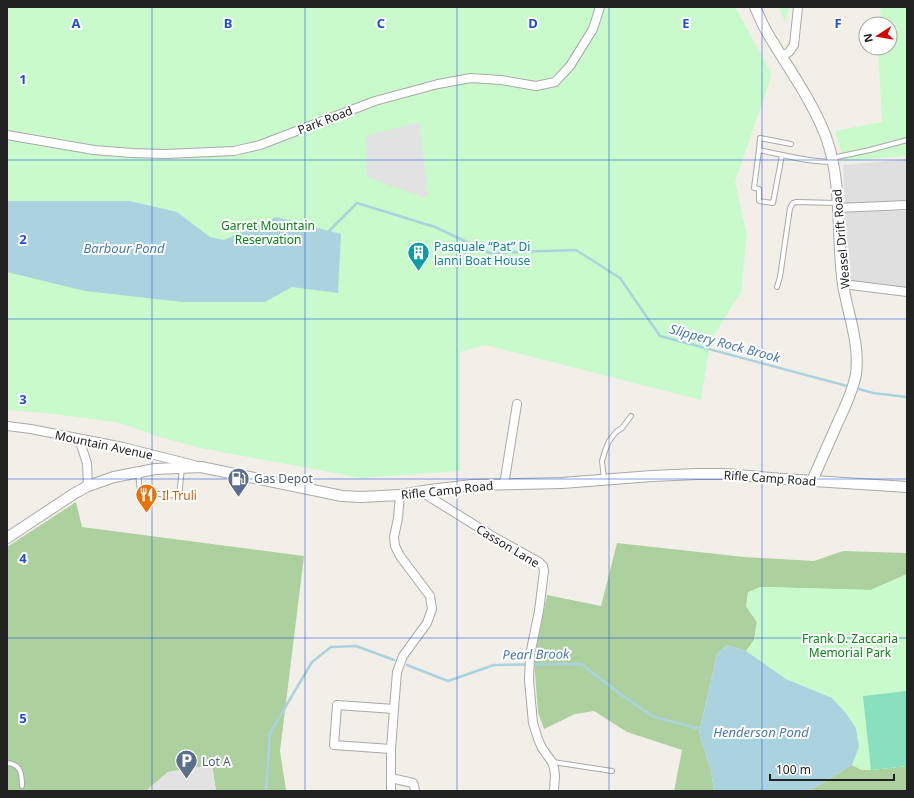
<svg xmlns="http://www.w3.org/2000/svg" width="914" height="798" viewBox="0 0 914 798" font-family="'Noto Sans',sans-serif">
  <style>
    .residential { fill: #e0dfdf }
    .forest { fill: #add19e }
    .park { fill: #c8facc }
    .pitch { fill: #88e0be }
    .parking { fill: #e2e2e2 }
    .water { fill: #aad3df }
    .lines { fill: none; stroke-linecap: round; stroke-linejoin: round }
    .stream { stroke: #aad3df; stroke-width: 2.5 }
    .service-casing { stroke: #a9a9a9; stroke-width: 6 }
    .minor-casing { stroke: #a9a9a9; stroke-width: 10 }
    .tertiary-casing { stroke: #a9a9a9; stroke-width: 12 }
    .service { stroke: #fff; stroke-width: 4 }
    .minor { stroke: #fff; stroke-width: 8 }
    .tertiary { stroke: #fff; stroke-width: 10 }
    .grid { fill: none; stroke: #1d4ed8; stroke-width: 1; stroke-opacity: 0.55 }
    .labels { text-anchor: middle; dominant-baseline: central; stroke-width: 4; stroke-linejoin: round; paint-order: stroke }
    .street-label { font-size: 12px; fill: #222; stroke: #fff }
    .park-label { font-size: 12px; fill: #0c8416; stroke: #fff }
    .culture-label { font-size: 12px; fill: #0d838f; stroke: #fff; text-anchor: start }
    .service-label { font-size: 12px; fill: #4e5e75; stroke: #fff; text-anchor: start }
    .food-label { font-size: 12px; fill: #c56008; stroke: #fff; text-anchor: start }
    .water-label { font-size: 13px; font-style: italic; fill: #4a7aab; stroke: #fff }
    .grid-label { font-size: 13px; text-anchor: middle; font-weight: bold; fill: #1d4ed8; stroke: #fff; stroke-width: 4; stroke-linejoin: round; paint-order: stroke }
  </style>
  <rect width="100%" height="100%" fill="#f2efe9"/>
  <g class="residential">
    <path d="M907 159V201L845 203 843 165Z"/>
    <path d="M907 211V287L847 281 843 212Z"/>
  </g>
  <g class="forest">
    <path d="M76 502 82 527 304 556 280 751 286 790 288 791H216L212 765 168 772 146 791H7V547Z"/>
    <path d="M617 543 744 557 814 561 843 551 907 553V574L871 590 760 587 746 606 757 622 754 640 746 651 727 645 717 654 699 733 711 770 714 791H674L682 750 627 732 594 711 575 714 544 729 538 712 534 660 547 595 601 606Z"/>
    <path d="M852 765 862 770H871L907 766V791H809Z"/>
  </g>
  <g class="park">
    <path d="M7 7H735L772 74 735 182 747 235 741 292 711 340 701 400 485 345 460 352V471L361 478 200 448 160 437 120 423 55 414 7 410Z"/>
    <path d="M778 7H789L786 23Z"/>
    <path d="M881 7H907V156L844 161 835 131 882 122 878 48H890V24H879Z"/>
    <path d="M907 574V766L871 770H862L852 765 859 747 856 728 845 712 832 698 786 679 746 651 754 640 757 622 746 606 748 592 760 587 871 590Z"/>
  </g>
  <path class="pitch" d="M907 691V766L871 770 863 696Z"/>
  <g class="parking">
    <path d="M419 122 428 195 424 198 367 177 366 136Z"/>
    <path d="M212 765 216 791H146L168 772Z"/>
  </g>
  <g class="water">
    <path d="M7 201H130L177 212 210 237 224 240 276 217 341 234 338 293 292 287 265 302H183L85 291 7 272Z"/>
    <path d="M727 645 746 651 786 679 832 698 845 712 856 728 859 747 852 765 809 791H714L711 770 699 733 717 654Z"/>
  </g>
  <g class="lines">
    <g class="stream">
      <path d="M329 231 357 203 435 227 490 253 576 250 620 278 660 336 851 387"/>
      <path d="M855 388 873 393 907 397"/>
      <path d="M407 665 448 681 494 665 581 664 623 696 654 717 700 729"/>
      <path d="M266 791 270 733 312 662 331 647 356 646 394 660"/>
    </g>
    <defs>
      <g id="service">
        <path d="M759 150 760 138 791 144"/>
        <path d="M782 155 773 203 759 201V189L754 188 759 150C783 155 808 162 832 162"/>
        <path d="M832 158 870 150 907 140"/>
        <path d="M777 287 780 277 790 208 793 203 797 202 837 203"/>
        <path d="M138 473 140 492 179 496 182 468"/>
        <path d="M604 479 602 461 605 451 609 441 616 432 622 428 631 416"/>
        <path d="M553 762 612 771"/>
        <path d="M7 763C21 764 22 774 22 786"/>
      </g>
      <g id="minor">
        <path d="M782 56 789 52 794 45 798 7"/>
        <path d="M7 135 94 150 132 153 165 154 234 151 260 145 375 101 438 84 471 78 501 80 536 86 555 82 570 66 593 29 600 7"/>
        <path d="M837 208 907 205"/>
        <path d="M843 284 907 292"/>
        <path d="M7 426 31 429 123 447 194 465"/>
        <path d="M79 439 87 463 88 486"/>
        <path d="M504 485 517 404"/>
        <path d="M420 491 494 537 539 562 543 566 544 571 539 611 530 655 529 680 533 723 538 739 542 748 552 762 554 768 555 775 554 791"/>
        <path d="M391 749 334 745 337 705 394 709"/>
        <path d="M391 778 413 783 414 785 415 791"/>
        <path d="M391 791V749L394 709 397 672 403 656 427 623 432 609 430 596 400 556 395 546 394 537 398 518 400 495"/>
      </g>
      <g id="tertiary">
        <path d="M755 7C759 16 763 26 768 34 788 68 812 100 826 137 843 184 836 236 843 285 848 314 860 344 856 374 853 391 845 407 838 422 829 442 821 461 812 481"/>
        <path d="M7 538 75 493 88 486 114 477 155 469 201 467 342 496 361 497 400 495 430 490 472 485 562 483 652 476 697 474H726L783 479 907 487"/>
      </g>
    </defs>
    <use href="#service" class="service-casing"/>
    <use href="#minor" class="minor-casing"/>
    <use href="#tertiary" class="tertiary-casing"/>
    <use href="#service" class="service"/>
    <use href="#minor" class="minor"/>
    <use href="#tertiary" class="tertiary"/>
  </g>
  <path class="grid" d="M152 7V791M305 7V791M457 7V791M609 7V791M762 7V791M7 160H907M7 319H907M7 479H907M7 638H907"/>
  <defs>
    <symbol id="building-pin" viewBox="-11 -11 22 30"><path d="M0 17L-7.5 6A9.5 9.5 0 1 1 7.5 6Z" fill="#0f9aa8" stroke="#fff"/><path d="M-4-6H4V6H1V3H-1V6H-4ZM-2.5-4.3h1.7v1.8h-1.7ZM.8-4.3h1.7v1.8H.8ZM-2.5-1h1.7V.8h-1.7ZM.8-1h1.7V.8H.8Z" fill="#fff"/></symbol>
    <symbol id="fuel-pin" viewBox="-11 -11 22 30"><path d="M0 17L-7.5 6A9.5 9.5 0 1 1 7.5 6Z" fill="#5c6f8a" stroke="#fff"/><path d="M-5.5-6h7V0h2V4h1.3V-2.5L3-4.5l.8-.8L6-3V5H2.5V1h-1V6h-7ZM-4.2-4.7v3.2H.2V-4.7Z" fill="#fff"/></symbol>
    <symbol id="restaurant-pin" viewBox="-11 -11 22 30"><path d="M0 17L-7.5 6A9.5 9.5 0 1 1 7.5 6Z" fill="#e8710a" stroke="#fff"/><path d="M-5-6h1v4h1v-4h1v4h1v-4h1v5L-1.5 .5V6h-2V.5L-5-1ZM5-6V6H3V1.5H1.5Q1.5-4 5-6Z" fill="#fff"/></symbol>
    <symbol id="parking-pin" viewBox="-11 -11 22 30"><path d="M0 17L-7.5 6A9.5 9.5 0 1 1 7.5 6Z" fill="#5c6f8a" stroke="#fff"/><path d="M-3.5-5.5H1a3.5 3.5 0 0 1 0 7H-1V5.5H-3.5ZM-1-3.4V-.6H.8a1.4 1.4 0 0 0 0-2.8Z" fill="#fff"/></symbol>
  </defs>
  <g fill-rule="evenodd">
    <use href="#building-pin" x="406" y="240" width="25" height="34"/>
    <use href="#fuel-pin" x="226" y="466" width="25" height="34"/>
    <use href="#restaurant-pin" x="134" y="482" width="25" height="34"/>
    <use href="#parking-pin" x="174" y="748" width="25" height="34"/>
  </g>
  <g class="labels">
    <g class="street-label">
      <text transform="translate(325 120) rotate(-21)">Park Road</text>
      <text transform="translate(841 239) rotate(-95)">Weasel Drift Road</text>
      <text transform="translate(104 445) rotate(12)">Mountain Avenue</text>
      <text transform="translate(770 478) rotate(4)">Rifle Camp Road</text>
      <text transform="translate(447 490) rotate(-6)">Rifle Camp Road</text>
      <text transform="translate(508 546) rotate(31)">Casson Lane</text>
    </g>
    <g class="park-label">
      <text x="268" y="225">Garret Mountain<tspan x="268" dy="14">Reservation</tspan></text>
      <text x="850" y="638">Frank D. Zaccaria<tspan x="850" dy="14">Memorial Park</tspan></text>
    </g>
    <g class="culture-label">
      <text x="434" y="246">Pasquale “Pat” Di<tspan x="434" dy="14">lanni Boat House</tspan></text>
    </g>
    <g class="service-label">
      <text x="254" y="478">Gas Depot</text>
      <text x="202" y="761">Lot A</text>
    </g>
    <g class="food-label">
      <text x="162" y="495">Il Truli</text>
    </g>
    <g class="water-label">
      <text x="124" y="248">Barbour Pond</text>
      <text transform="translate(725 343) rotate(15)">Slippery Rock Brook</text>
      <text transform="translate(536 654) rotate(-1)">Pearl Brook</text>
      <text x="761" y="732">Henderson Pond</text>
    </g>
  </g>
  <g class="grid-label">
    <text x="76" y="28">A</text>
    <text x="228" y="28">B</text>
    <text x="381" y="28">C</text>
    <text x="533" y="28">D</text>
    <text x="686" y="28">E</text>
    <text x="838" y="28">F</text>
    <text x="23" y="84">1</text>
    <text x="23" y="244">2</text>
    <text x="23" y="404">3</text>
    <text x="23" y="563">4</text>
    <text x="23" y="723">5</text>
  </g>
  <rect width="914" height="798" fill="none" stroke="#222222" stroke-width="16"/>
  <g transform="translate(878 36) rotate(258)"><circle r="19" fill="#ffffff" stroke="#a7a7a7"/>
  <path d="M0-3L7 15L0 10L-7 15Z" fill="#d40000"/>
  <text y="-6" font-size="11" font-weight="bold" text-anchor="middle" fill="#222222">N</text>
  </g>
  <path d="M770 774v6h124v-6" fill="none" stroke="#222222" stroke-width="2"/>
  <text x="776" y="774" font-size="12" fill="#222222" stroke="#ffffff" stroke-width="3" paint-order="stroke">100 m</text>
</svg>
